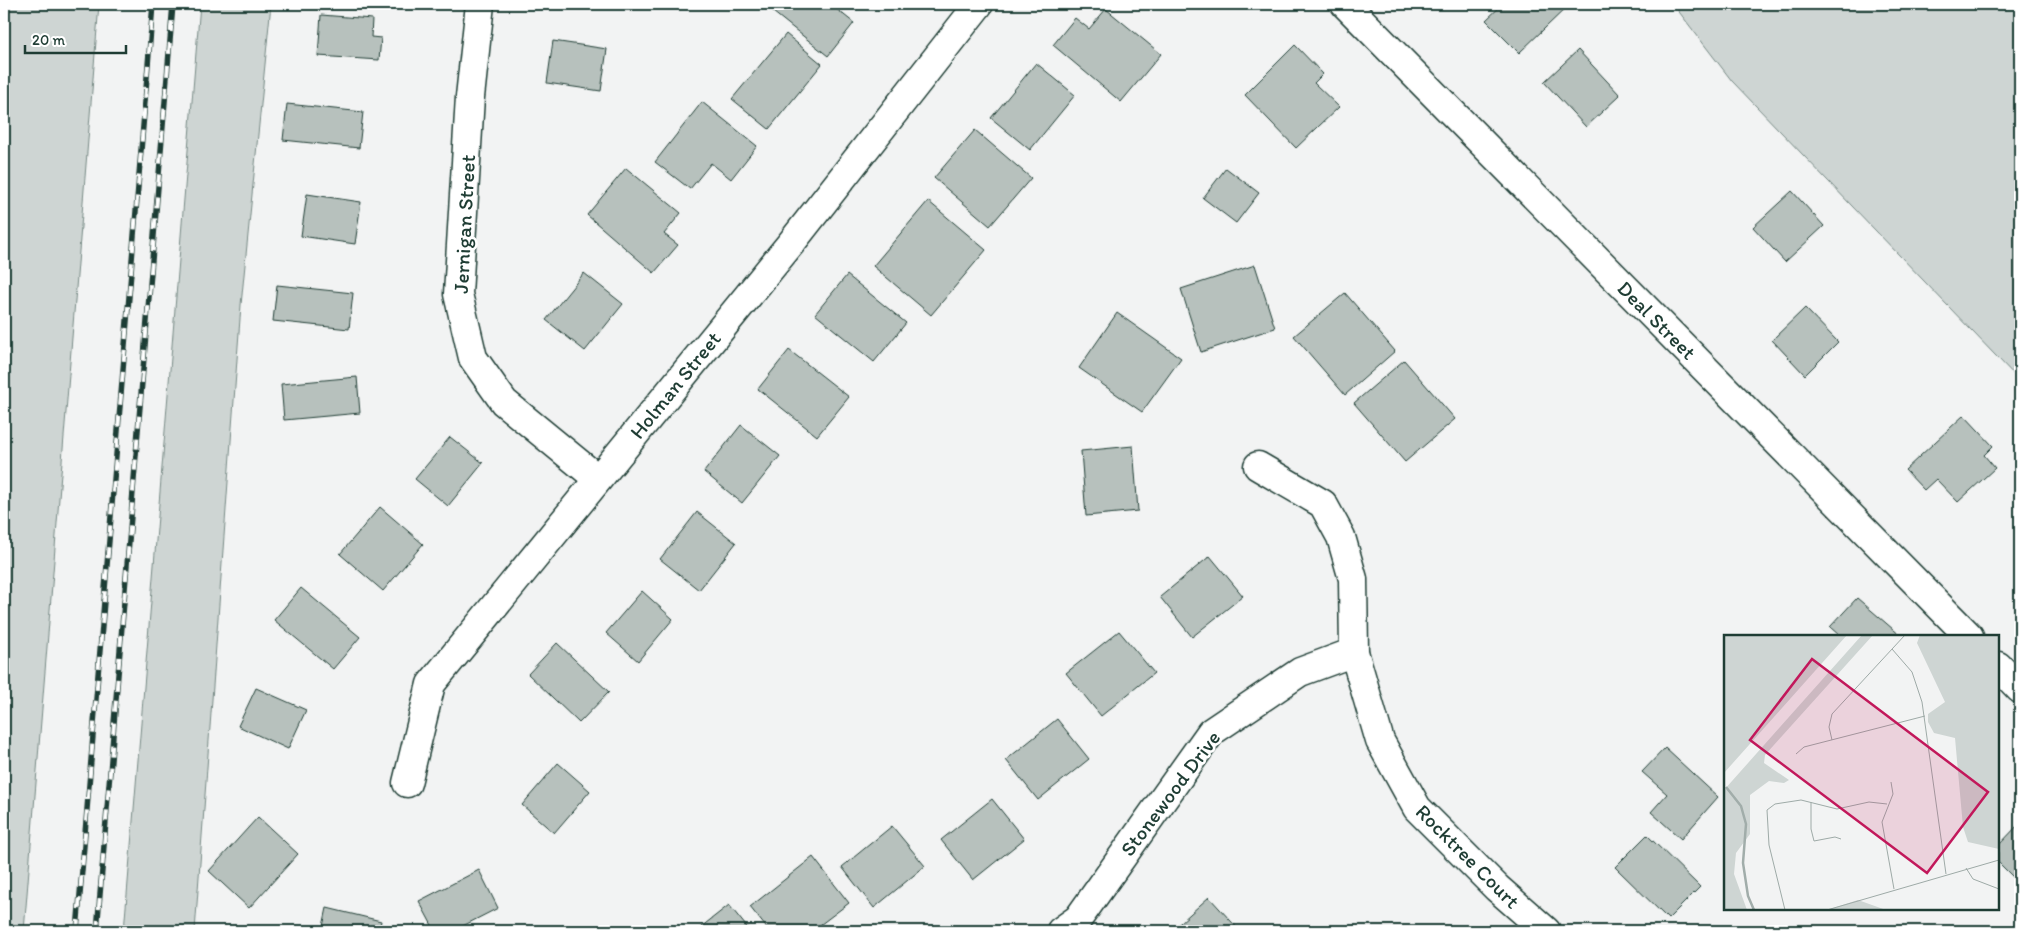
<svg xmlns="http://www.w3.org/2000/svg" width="2024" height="935" viewBox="0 0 2024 935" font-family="Itim,sans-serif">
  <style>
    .green { fill: #ced5d3; stroke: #768984 }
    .building { fill: #b7c1bd; stroke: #1f3d34 }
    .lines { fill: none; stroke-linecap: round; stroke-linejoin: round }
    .street-casing { stroke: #1f3d34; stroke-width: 31 }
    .street { stroke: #fff; stroke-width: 28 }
    .rail-casing { stroke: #1f3d34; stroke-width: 5.5 }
    .rail { stroke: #fff; stroke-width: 4; stroke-dasharray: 11; stroke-linecap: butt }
    .labels { text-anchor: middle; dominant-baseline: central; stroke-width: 5; stroke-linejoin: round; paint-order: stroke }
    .street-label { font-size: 21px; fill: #1f3d34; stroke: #fff }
    .inset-river { fill: none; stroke: #a1adaa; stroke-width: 2.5 }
    .inset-road { fill: none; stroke: #9eaaa7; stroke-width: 1 }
    .view { fill: #c2185b; fill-opacity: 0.15; stroke: #c2185b; stroke-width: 2.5 }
    .inset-edge { fill: none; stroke: #1f3d34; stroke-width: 2.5 }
  </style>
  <rect width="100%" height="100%" fill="#f2f3f3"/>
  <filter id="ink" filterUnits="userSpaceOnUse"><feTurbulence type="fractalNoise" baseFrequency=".02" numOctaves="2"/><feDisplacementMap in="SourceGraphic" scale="10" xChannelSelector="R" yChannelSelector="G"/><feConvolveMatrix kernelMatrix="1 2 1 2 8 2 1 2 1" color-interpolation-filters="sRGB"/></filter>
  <g filter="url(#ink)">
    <g class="green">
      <path d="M4 4H99L24 931H4Z"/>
      <path d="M200 4H271L241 305 195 931H124Z"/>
      <path d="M1673 4H2020V381L1732 81Z"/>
    </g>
    <g class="building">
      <path d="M780 4H836L834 7 854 23 828 56 773 12Z"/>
      <path d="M1503 4H1570L1519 53 1486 20Z"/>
      <path d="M1106 9 1161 54 1121 102 1053 45 1075 18 1089 29Z"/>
      <path d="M321 15 372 19 371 37 381 38 379 60 318 56Z"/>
      <path d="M786 34 822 64 769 129 732 99Z"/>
      <path d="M553 41 607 49 601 91 547 83Z"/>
      <path d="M1295 45 1323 74 1314 83 1339 107 1296 148 1245 95Z"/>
      <path d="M1578 50 1620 95 1586 127 1544 82Z"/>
      <path d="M1036 63 1075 95 1030 150 991 118Z"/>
      <path d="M702 102 757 146 731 179 711 163 690 189 655 162Z"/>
      <path d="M287 104 363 112 359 148 283 140Z"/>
      <path d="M975 130 1031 178 990 226 934 178Z"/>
      <path d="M626 168 681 213 664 234 678 245 654 273 587 215Z"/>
      <path d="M1226 168 1259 193 1236 223 1203 198Z"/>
      <path d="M1792 191 1824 226 1785 262 1753 227Z"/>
      <path d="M307 194 361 202 355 244 301 236Z"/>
      <path d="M928 201 986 250 931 315 873 266Z"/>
      <path d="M1255 265 1275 328 1201 352 1181 289Z"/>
      <path d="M584 273 623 304 585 351 546 320Z"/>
      <path d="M847 275 906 323 874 362 815 314Z"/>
      <path d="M277 285 353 293 349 329 273 321Z"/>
      <path d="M1345 293 1395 351 1345 395 1294 336Z"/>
      <path d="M1805 308 1838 342 1805 375 1772 340Z"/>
      <path d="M1117 313 1181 358 1142 412 1079 368Z"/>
      <path d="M789 350 849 397 817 436 758 389Z"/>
      <path d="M1404 360 1455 419 1405 462 1354 403Z"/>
      <path d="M357 377 360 413 284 420 281 384Z"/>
      <path d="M1964 415 1993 446 1984 455 1995 468 1958 502 1936 479 1924 490 1905 470Z"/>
      <path d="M741 425 780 456 742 503 704 472Z"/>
      <path d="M450 437 483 463 448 506 415 479Z"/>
      <path d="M1133 446 1138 511 1086 516 1081 451Z"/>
      <path d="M380 507 423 544 383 591 340 554Z"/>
      <path d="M697 512 736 543 699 590 660 559Z"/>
      <path d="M1210 556 1243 596 1192 637 1160 597Z"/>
      <path d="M301 588 360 637 333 669 274 620Z"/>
      <path d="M642 591 673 619 638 661 606 633Z"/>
      <path d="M1857 598 1901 636H1840L1830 627Z"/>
      <path d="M1119 631 1154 673 1101 716 1066 673Z"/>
      <path d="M557 643 609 692 579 723 528 674Z"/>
      <path d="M256 688 306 710 288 749 238 726Z"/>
      <path d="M1057 719 1089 759 1038 800 1006 760Z"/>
      <path d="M1665 748 1718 797 1681 839 1651 812 1667 794 1642 772Z"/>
      <path d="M558 763 590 791 554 833 522 805Z"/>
      <path d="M992 799 1024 839 973 880 941 840Z"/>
      <path d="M258 817 298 854 249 908 209 871Z"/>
      <path d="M2020 823V884L1998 862V846Z"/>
      <path d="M892 826 925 866 874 908 842 867Z"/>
      <path d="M1647 835 1700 887 1668 919 1615 867Z"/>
      <path d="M813 857 849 903 812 931H769L750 907Z"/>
      <path d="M479 870 498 908 453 931H435L419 901Z"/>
      <path d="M1209 897 1240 931H1171Z"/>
      <path d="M729 905 750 931H696Z"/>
      <path d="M327 908 381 921 379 931H322Z"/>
    </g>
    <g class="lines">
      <defs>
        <g id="street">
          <path d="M480 4 470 97 458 294 473 358 504 402 598 479"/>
          <path d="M1345 4 1969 636"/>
          <path d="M1258 466 1323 504 1341 537 1353 579 1354 652 1380 741 1417 808 1497 888 1546 931"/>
          <path d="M1998 666 2020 689"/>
          <path d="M407 783 431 684 792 242 979 4"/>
          <path d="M1061 931 1078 919 1211 732 1300 672 1354 652"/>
        </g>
      </defs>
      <use href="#street" class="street-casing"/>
      <use href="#street" class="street"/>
      <defs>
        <g id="rail">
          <path d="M77 931 153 4"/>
          <path d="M97 931 173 4"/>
        </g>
      </defs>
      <use href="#rail" class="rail-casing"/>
      <use href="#rail" class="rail"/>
    </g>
  </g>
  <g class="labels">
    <g class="street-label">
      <text transform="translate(464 224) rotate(-87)">Jernigan Street</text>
      <text transform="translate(1657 320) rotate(45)">Deal Street</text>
      <text transform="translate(675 385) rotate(-51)">Holman Street</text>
      <text transform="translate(1170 793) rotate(-53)">Stonewood Drive</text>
      <text transform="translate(1468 856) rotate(45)">Rocktree Court</text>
    </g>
  </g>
  <g transform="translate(1724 635)">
    <rect width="275" height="275" fill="#f2f3f3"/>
    <path d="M0 0H123L0 138ZM138 0H149L41 120 40 128 65 145 60 148 45 146 26 160V199L12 218 10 239 23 275H0V155ZM196 0H275V214L244 207 239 192 231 103 210 98 204 87V79L221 67 193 8ZM134 265 162 275H103Z" fill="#ced5d3"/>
    <path class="inset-river" d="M2 152 17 171 22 189 19 228 24 261 30 275"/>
    <path class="inset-road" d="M168 14 188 37 198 67 222 239M108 105 105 92 108 79 181 0M72 119 80 112 201 81M167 147 169 159 158 187 170 254M87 167V194L90 206 111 202 117 204M242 233 249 244 275 254M61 275 45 210 43 175 51 169 77 165 113 174 145 167 163 169M103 275 275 225"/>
    <path class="view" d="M88 24 264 157 203 238 26 105Z"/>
    <rect width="275" height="275" class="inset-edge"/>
  </g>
  <rect width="2024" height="935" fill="none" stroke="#fff" stroke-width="20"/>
  <rect x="10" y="10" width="2004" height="915" fill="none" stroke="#1f3d34" stroke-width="2" filter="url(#ink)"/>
  <path d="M25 45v8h101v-8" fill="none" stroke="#1f3d34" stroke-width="2.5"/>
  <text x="32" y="45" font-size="15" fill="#1f3d34" stroke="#ffffff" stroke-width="4" paint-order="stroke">20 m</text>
</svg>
